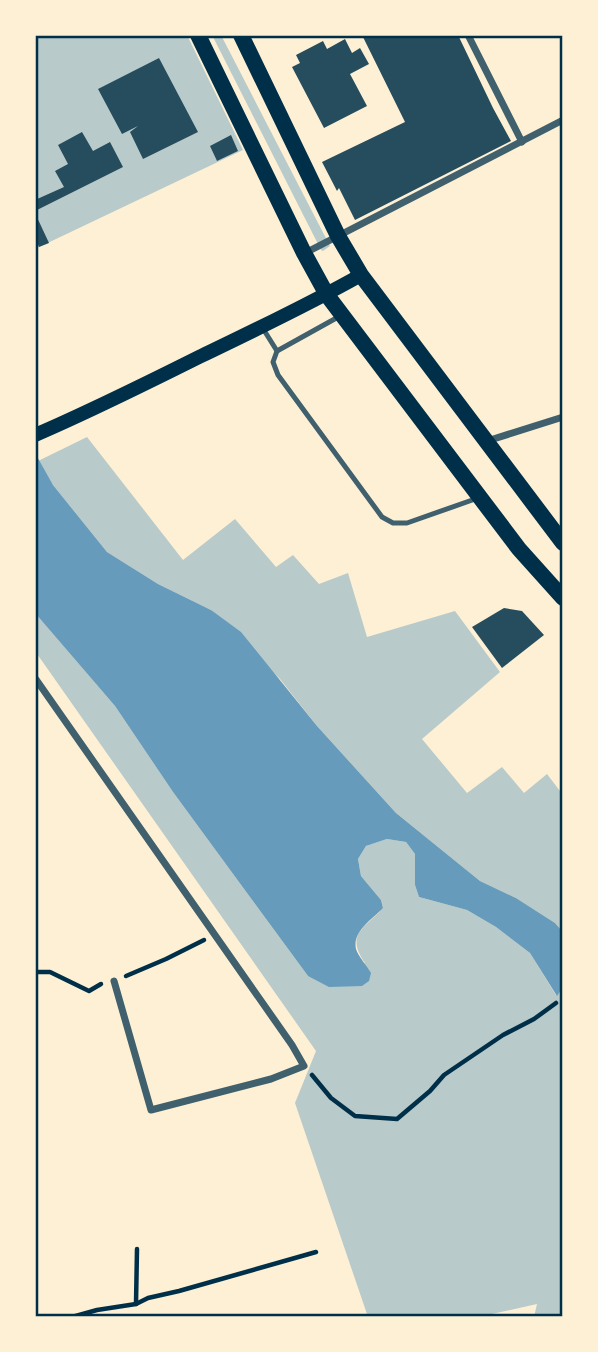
<svg xmlns="http://www.w3.org/2000/svg" width="598" height="1352" viewBox="0 0 598 1352" font-family="Inter,sans-serif">
  <style>
    .green { fill: #b9caca }
    .water { fill: #669bbc }
    .building { fill: #264d5e }
    .lines { fill: none; stroke-linecap: round; stroke-linejoin: round }
    .path { stroke: #003049; stroke-width: 4.5 }
    .service { stroke: #3f606c; stroke-width: 5 }
    .minor { stroke: #3f606c; stroke-width: 7 }
    .secondary { stroke: #003049; stroke-width: 14 }
    .primary { stroke: #003049; stroke-width: 16 }
    .neatline { fill: none; stroke: #003049; stroke-width: 2.5 }
  </style>
  <rect width="100%" height="100%" fill="#fdf0d5"/>
  <g class="green">
    <path d="M35 35H187L243 150 35 249Z"/>
    <path d="M212 35H221L330 246 323 251 321 250Z"/>
    <path d="M87 437 183 560 235 519 276 567 293 555 319 584 348 573 367 637 455 611 500 672 422 739 467 793 502 767 524 793 547 774 563 795V932L555 923 516 898 480 881 396 813 317 726 280 679 211 610 158 584 107 552 53 485 38 461Z"/>
    <path d="M35 613 115 706 173 792 308 976 365 963C345 934 364 929 383 908L381 900 361 876 358 859 366 846 387 839 406 842 415 854V885L419 897 467 910 496 927 530 953 556 995 563 987V1317H534L537 1304 478 1317H368L295 1103 316 1051 35 651Z"/>
  </g>
  <path class="water" d="M35 453 53 485 107 552 158 584 211 610 241 632 317 726 396 813 480 881 516 898 555 923 563 932V987L557 996 530 953 496 927 467 910 419 897 415 885V854L406 842 387 839 366 846 358 859 361 876 381 900 383 908C373 919 352 931 356 949 358 956 367 966 371 973L369 981 362 986 329 987 308 976 173 792 115 706 35 613Z"/>
  <g class="building">
    <path d="M362 35H458L493 108 511 141 355 220 339 188 337 191 322 162 405 122Z"/>
    <path d="M345 39 352 53 360 48 369 64 350 74 367 106 324 128 292 67 300 63 296 55 323 41 327 49Z"/>
    <path d="M159 58 198 132 143 159 130 132 138 126 122 134 98 89Z"/>
    <path d="M82 132 93 151 110 142 123 167 35 211V200L64 187 55 171 68 164 58 145Z"/>
    <path d="M231 135 238 151 217 161 210 146Z"/>
    <path d="M35 213 49 243 39 247 35 237Z"/>
    <path d="M504 608 522 611 544 635 502 668 472 627Z"/>
  </g>
  <g class="lines">
    <g class="path">
      <path d="M35 972H50L89 991 101 984"/>
      <path d="M126 976 166 959 204 940"/>
      <path d="M312 1075 331 1098 355 1116 397 1119 430 1091 444 1075 503 1035 534 1019 556 1003"/>
      <path d="M136 1304 137 1249"/>
      <path d="M72 1317 97 1310 136 1304 148 1298 179 1291 316 1252"/>
    </g>
    <g class="service">
      <path d="M340 316 277 351 273 362 278 375 382 517 393 523H407L478 498"/>
      <path d="M262 327 277 351"/>
    </g>
    <g class="minor">
      <path d="M468 35 522 142"/>
      <path d="M305 253 563 120"/>
      <path d="M487 441 563 417"/>
      <path d="M35 678 292 1045 304 1066 271 1079 151 1110 114 981"/>
    </g>
    <path class="secondary" d="M35 435C91 411 145 384 199 357 253 331 308 305 361 275"/>
    <g class="primary">
      <path d="M198 35 304 253 327 295 519 549 563 598"/>
      <path d="M241 35 338 236 361 275 563 543"/>
    </g>
  </g>
  <rect width="598" height="1352" fill="none" stroke="#fdf0d5" stroke-width="74"/>
  <rect x="37" y="37" width="524" height="1278" class="neatline"/>
</svg>
